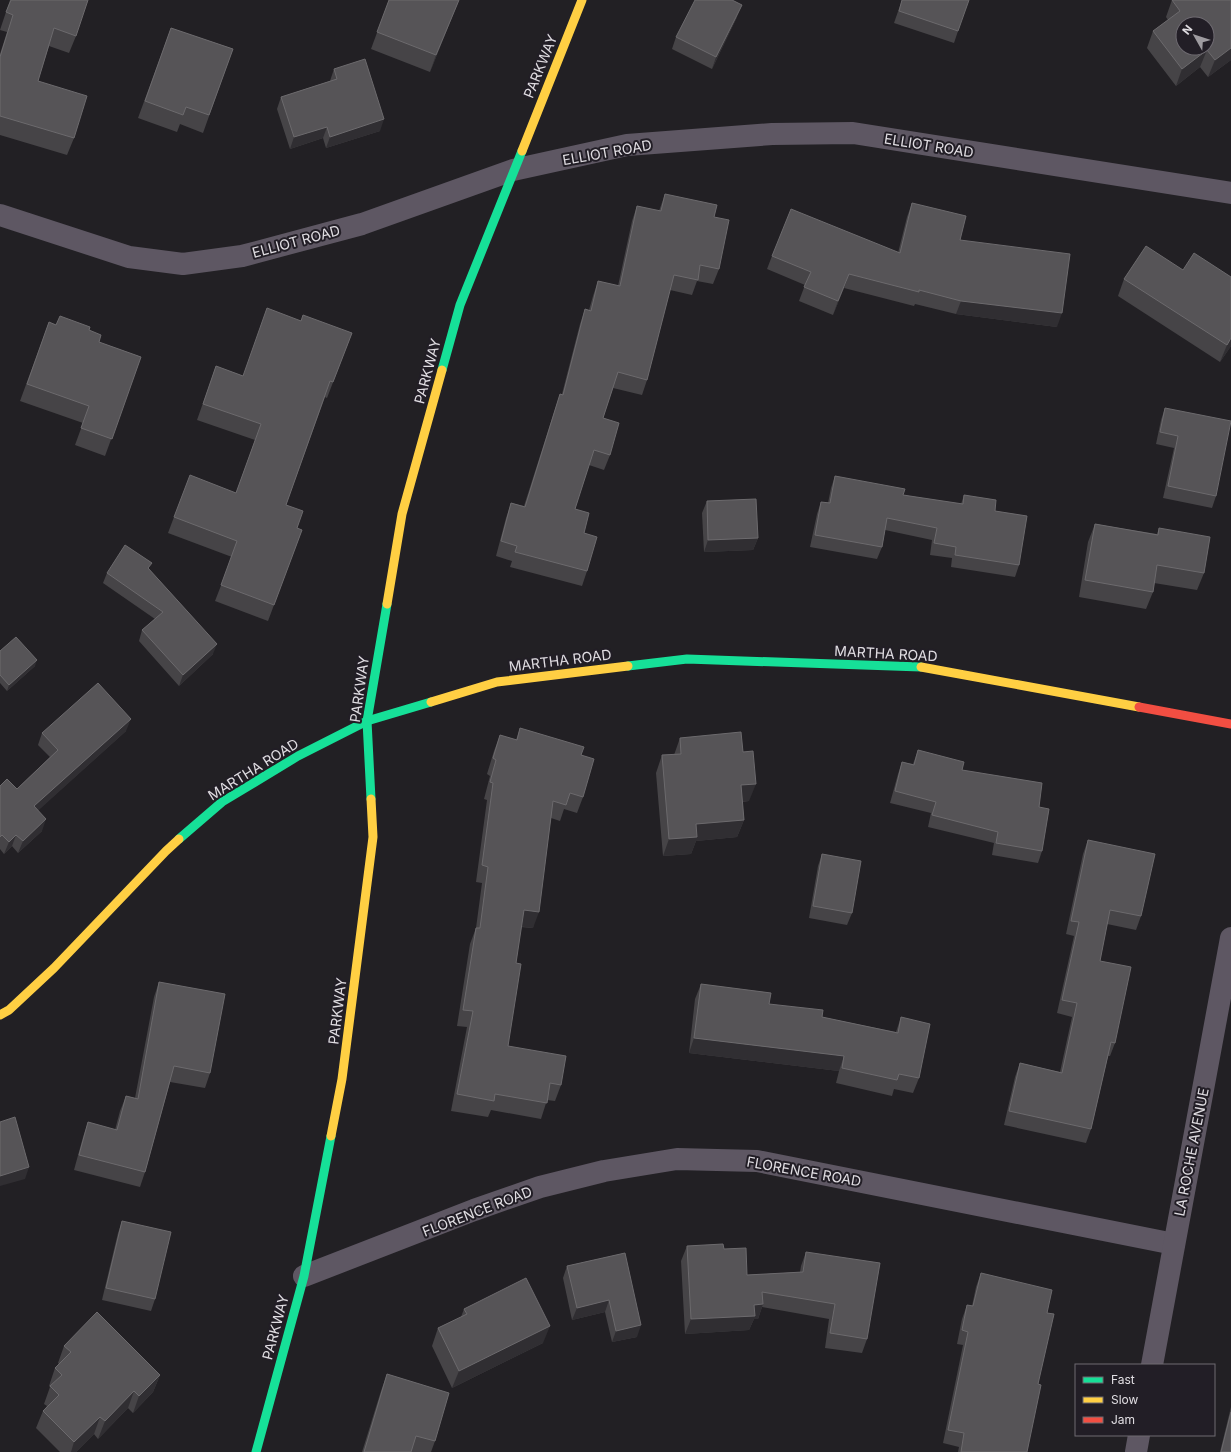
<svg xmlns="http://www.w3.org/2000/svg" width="1231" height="1452" viewBox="0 0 1231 1452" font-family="Inter,sans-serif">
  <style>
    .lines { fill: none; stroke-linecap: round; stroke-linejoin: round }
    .street { stroke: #5e5763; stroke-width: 22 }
    .fast { stroke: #16e098; stroke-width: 9 }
    .slow { stroke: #ffcf43; stroke-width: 9 }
    .jam { stroke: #f24e42; stroke-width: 9 }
    .wall { fill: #464447 }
    .shaded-wall { fill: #302e32 }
    .building { fill: #565457; stroke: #6c6a6d; fill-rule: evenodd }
    .labels { text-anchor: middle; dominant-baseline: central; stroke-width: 4; stroke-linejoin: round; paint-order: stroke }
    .street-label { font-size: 14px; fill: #e0dde2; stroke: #221e26 }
  </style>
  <rect width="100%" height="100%" fill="#222024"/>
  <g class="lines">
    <g class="street">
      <path d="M0 215 129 257 183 264 242 256 362 224 513 170 627 145 772 134 853 133 1231 193"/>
      <path d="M304 1276 474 1210 540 1187 604 1171 677 1159 757 1161 1174 1244"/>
      <path d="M1152 1365 1231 938"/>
      <path d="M1136 1452 1139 1435"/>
    </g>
    <g class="fast">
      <path d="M442 370 460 305 522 151"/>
      <path d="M628 666 687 659 921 667"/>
      <path d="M371 799 367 721 387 604"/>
      <path d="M179 839 222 802 298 756 367 721 431 702"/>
      <path d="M256 1452 304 1276 331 1136"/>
    </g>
    <g class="slow">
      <path d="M522 151 582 0"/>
      <path d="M387 604 402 514 442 370"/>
      <path d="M921 667 1139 707"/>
      <path d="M431 702 497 682 628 666"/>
      <path d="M0 1015 9 1010 54 968 166 851 179 839"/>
      <path d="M331 1136 342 1079 373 837 371 799"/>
    </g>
    <path class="jam" d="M1139 707 1231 724"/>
  </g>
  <g class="wall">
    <path d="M10 0 76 36 69 53 49 46 38 81 74 138 67 155 0 135V54L7 32 0 30Z"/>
    <path d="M389 0H459L430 72 371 49Z"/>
    <path d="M902 0 958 31 954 43 894 23Z"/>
    <path d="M1172 0 1231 60 1208 77 1200 67 1176 86 1147 48 1153 31 1168 20 1166 17Z"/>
    <path d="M737 17 712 69 672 49 676 37Z"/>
    <path d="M171 28 233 49 203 133 180 124 177 132 138 118Z"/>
    <path d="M334 69 380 131 326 148 323 138 290 149 277 109 281 97 330 81Z"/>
    <path d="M665 194 714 217 719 269 713 284 697 281 692 295 670 290 647 380 642 395 613 388 603 418 610 455 604 470 589 465 575 509 584 533 587 571 582 586 510 567 512 561 496 556 506 518 511 503 524 506 555 409 560 394H562L580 324 585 309 589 310 593 296 598 281 618 286 632 221 637 206 659 211Z"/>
    <path d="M912 203 960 240 1057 327 956 314 915 304 914 306 844 288 833 315 799 301 805 285 767 269 772 256 898 253 907 217Z"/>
    <path d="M1183 270 1231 277V346L1220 362 1118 296 1124 279Z"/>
    <path d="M301 320 352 333 327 398 325 397 286 505 297 528 302 530 268 621 215 601 232 557 168 533 174 517 236 493 255 440 197 420 216 366 243 376Z"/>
    <path d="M49 322 56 325 89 330 99 342 141 357 105 456 75 445 83 423 20 401Z"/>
    <path d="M1165 408 1216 496 1212 508 1163 498 1174 448 1156 444 1161 420Z"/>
    <path d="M835 476 903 495 961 504 964 495 995 511 1019 565 1015 577 951 567 952 558 930 555 932 540 885 530 882 547 877 559 810 547 817 514 821 502 828 503 831 488Z"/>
    <path d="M707 501 758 538 753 550 704 552 702 513Z"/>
    <path d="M1095 524 1157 534 1159 528 1204 573 1197 590 1154 583 1153 592 1146 609 1079 597 1088 542Z"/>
    <path d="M149 569 213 654 179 686 139 641 142 630 155 619 103 583 107 573Z"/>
    <path d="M0 651 35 666 7 691 0 683Z"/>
    <path d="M520 728 581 755 583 797 577 813 564 809 560 821 551 818 533 928 521 927 516 963 508 1046 561 1085 555 1101 547 1100 541 1119 491 1110 488 1117 451 1111 467 1027 457 1026 470 944 476 928 482 883 476 882 487 800 484 799 490 776 487 774 494 751 500 735 516 740Z"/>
    <path d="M126 731 38 810 42 831 18 853 12 846 4 854 0 849V786L17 789 50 757 38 745 42 733Z"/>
    <path d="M680 738 743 752 749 801 742 802 744 820 737 837 696 841 691 854 663 856 656 773 662 755H674Z"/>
    <path d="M918 750 1039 807 1042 851 1038 863 992 855 994 843 928 827 931 813 890 803 898 774 902 762 913 764Z"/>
    <path d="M1088 840 1141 916 1136 930 1107 924 1100 961 1115 1043 1110 1056H1108L1091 1129 1086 1143 1004 1125 1015 1077 1020 1063 1060 1072 1072 1017 1057 1013 1074 936 1066 934 1083 854Z"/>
    <path d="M822 854 852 913 847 925 809 918 818 866Z"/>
    <path d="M159 982 210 1073 205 1088 170 1082 145 1172 140 1187 74 1170 83 1137 88 1122 115 1130 120 1111 126 1096 135 1098 154 997Z"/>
    <path d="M701 984 769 1004 822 1017 896 1032 901 1017 919 1078 913 1093 894 1089 892 1096 836 1083 839 1071 689 1053 695 999Z"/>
    <path d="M122 1221 155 1299 151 1311 102 1300 118 1233Z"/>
    <path d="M687 1246 724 1249 747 1275 800 1272 801 1266 806 1252 867 1339 862 1353 825 1348 829 1319 762 1307 758 1319H754L749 1330 685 1334 681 1261Z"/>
    <path d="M625 1253 637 1337 612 1342 605 1312 572 1320 563 1278 567 1266Z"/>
    <path d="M981 1273 1047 1313 1038 1384 1027 1452H958L959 1447 943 1443 963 1345 957 1344 962 1319 967 1305 972 1306 976 1287Z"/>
    <path d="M464 1309 543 1343 452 1388 432 1346 438 1328 461 1317Z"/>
    <path d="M64 1346 160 1375 153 1392 133 1413 128 1408 98 1439 94 1434 76 1452H60L36 1428 43 1411 47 1406 44 1404 50 1387 49 1386 55 1368 59 1364 58 1363Z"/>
    <path d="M387 1374 435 1441 431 1452H362L381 1391Z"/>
    <path d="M1231 1407V1452H1220Z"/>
  </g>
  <g class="shaded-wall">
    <path d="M459 0 430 72 436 55Z"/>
    <path d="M742 5 737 17 712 69 716 57Z"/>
    <path d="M1231 48V60L1208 77 1215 60Z"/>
    <path d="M1207 50 1200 67 1176 86 1182 69Z"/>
    <path d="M384 119 380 131 326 148 330 137Z"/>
    <path d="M327 127 323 138 290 149 294 137Z"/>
    <path d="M849 274 844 288 833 315 838 301Z"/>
    <path d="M961 301 1062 313 1057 327 956 314Z"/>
    <path d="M1231 338V346L1220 362 1227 345Z"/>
    <path d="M758 538 753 550 704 552 708 540Z"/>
    <path d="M217 644 213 654 179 686 183 675Z"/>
    <path d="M37 660 35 666 7 691 9 685Z"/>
    <path d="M131 719 126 731 30 818 34 806Z"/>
    <path d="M756 784 749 801 734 802 741 785Z"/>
    <path d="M46 819 42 831 18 853 23 841Z"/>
    <path d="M744 820 737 837 696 841 691 854 663 856 669 839 696 824Z"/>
    <path d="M16 835 12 846 4 854 9 842Z"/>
    <path d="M524 910 539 912 533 928 518 926Z"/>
    <path d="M694 1038 844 1056 839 1071 689 1053Z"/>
    <path d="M29 1167 25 1179 0 1186V1176Z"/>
    <path d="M609 1300 605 1312 572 1320 577 1308Z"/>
    <path d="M763 1304 758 1319H754L749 1330 685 1334 691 1319 754 1305Z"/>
    <path d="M641 1325 637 1337 612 1342 616 1331Z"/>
    <path d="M550 1326 543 1343 452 1388 459 1371Z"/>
    <path d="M160 1375 153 1392 133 1413 139 1396Z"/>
    <path d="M134 1391 128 1408 98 1439 105 1421Z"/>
    <path d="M100 1417 94 1434 76 1452H71L74 1442Z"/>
  </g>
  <g class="building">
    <path d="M11 0H88L76 36 54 28 38 81 87 96 74 138 0 116V57L13 15 6 12Z"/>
    <path d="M389 0H459L436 55 377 32Z"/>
    <path d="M695 0H732L742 5 716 57 676 37Z"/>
    <path d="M902 0H969L958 31 899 11Z"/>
    <path d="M1172 0H1231V48L1215 60 1207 50 1182 69 1153 31 1180 11ZM1183 24H1207V48H1183Z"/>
    <path d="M171 28 233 49 209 115 186 107 183 115 145 101Z"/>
    <path d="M365 59 384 119 330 137 327 127 294 137 281 97 337 79 334 69Z"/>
    <path d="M665 194 717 205 714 217 729 220 719 269 700 265 698 280 674 275 647 380 618 372 603 418 619 423 610 455 594 450 575 509 589 513 584 533 597 537 587 571 515 552 517 546 501 541 511 503 525 507 560 394 563 395 585 309 591 311 598 281 620 286 637 206 661 211Z"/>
    <path d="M912 203 966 216 960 240 1070 254 1062 313 961 301 919 290V292L849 274 838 301 804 287 811 272 772 256 791 209 900 253Z"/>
    <path d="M1146 246 1183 270 1194 253 1231 277V338L1227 345 1124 279Z"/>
    <path d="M267 308 301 321 303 315 352 333 333 382 330 381 286 505 303 511 297 528 302 530 274 605 221 585 237 541 174 517 190 475 236 493 261 424 203 404 216 366 243 376Z"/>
    <path d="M60 316 90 327 89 330 101 335 99 342 141 357 112 439 81 428 89 406 27 384 49 322 56 325Z"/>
    <path d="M1165 408 1231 421 1216 496 1168 486 1178 436 1160 432Z"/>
    <path d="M835 476 905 489 903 495 963 504 964 495 996 500 995 511 1027 516 1019 565 955 555 956 547 934 543 937 528 887 518 882 547 815 535 821 502 830 503Z"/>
    <path d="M756 499 758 538 708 540 707 501Z"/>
    <path d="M1095 524 1158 535 1159 528 1210 537 1204 573 1157 565 1153 592 1085 580Z"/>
    <path d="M125 545 152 563 148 568 217 644 183 675 142 630 163 612 107 573Z"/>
    <path d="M16 637 37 660 9 685 0 675V651Z"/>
    <path d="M98 683 131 719 34 806 46 819 23 841 16 835 9 842 2 835 0 837V786L7 779 17 789 58 750 42 733Z"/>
    <path d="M520 728 584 747 581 755 594 759 583 797 570 793 566 805 553 801 539 912 524 910 516 963 521 964 508 1046 566 1056 561 1085 550 1083 547 1103 495 1094 494 1101 457 1094 473 1011 463 1010 476 928H480L488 867 482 865 493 783 490 782 496 760 493 758 500 735 517 740Z"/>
    <path d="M741 732 743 752 753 751 756 784 741 785 744 820 696 824 697 837 669 839 662 755 681 754 680 738Z"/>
    <path d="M918 750 964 762 962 770 1042 783 1039 807 1049 809 1042 851 996 843 998 832 932 815 936 802 895 791 902 762 914 765Z"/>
    <path d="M1088 840 1155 854 1141 916 1110 910 1100 961 1131 967 1115 1043 1111 1042 1091 1129 1009 1111 1020 1063 1062 1073 1077 1003 1062 1000 1079 922 1071 921Z"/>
    <path d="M822 854 861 861 852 913 813 906Z"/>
    <path d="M159 982 225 994 210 1073 174 1066 145 1172 79 1155 88 1122 117 1130 126 1096 138 1099Z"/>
    <path d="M701 984 771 993 769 1004 823 1010 822 1017 898 1033 901 1017 930 1024 919 1078 899 1074 897 1080 842 1068 844 1056 694 1038Z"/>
    <path d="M15 1117 29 1167 0 1176V1122Z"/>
    <path d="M122 1221 171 1232 155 1299 106 1288Z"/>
    <path d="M723 1244 724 1249 746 1248 747 1275 803 1272 806 1252 880 1263 867 1339 830 1333 835 1304 762 1292 763 1304 754 1305 755 1316 691 1319 687 1246Z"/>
    <path d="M625 1253 641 1325 616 1331 609 1300 577 1308 567 1266Z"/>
    <path d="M981 1273 1052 1290 1047 1313 1054 1314 1038 1384 1041 1385 1027 1452H961L964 1433 948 1430 968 1332 962 1330 967 1305 973 1306Z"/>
    <path d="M526 1278 550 1326 459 1371 438 1328 467 1314 464 1309Z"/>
    <path d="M97 1312 160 1375 139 1396 134 1391 105 1421 100 1417 74 1442 43 1411 59 1395 50 1386 62 1375 55 1368 71 1352 64 1346Z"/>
    <path d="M387 1374 449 1393 435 1441 416 1436 411 1452H364Z"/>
    <path d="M1231 1412V1452H1221Z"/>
  </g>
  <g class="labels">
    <g class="street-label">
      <text transform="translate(540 66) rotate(-68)">PARKWAY</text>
      <text transform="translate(929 145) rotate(9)">ELLIOT ROAD</text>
      <text transform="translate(607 152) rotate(-10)">ELLIOT ROAD</text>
      <text transform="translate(296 241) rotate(-15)">ELLIOT ROAD</text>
      <text transform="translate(427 371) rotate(-75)">PARKWAY</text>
      <text transform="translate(886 653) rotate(3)">MARTHA ROAD</text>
      <text transform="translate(560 660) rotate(-7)">MARTHA ROAD</text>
      <text transform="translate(359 689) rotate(-82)">PARKWAY</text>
      <text transform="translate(253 769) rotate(-32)">MARTHA ROAD</text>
      <text transform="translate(337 1011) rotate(-83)">PARKWAY</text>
      <text transform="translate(1191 1152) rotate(-79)">LA ROCHE AVENUE</text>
      <text transform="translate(804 1171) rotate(10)">FLORENCE ROAD</text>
      <text transform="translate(477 1211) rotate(-21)">FLORENCE ROAD</text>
      <text transform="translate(275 1327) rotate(-75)">PARKWAY</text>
    </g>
  </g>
  <rect x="1075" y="1364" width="140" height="72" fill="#221e26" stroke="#6e6a71"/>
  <rect x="1083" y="1377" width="20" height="6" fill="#16e098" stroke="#6e6a71"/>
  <text x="1111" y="1384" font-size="12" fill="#e0dde2">Fast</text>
  <rect x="1083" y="1397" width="20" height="6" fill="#ffcf43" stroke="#6e6a71"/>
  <text x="1111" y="1404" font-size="12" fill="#e0dde2">Slow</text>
  <rect x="1083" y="1417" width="20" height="6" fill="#f24e42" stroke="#6e6a71"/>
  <text x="1111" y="1424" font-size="12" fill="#e0dde2">Jam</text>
  <g transform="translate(1195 36) rotate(309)"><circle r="19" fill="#221e26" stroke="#6e6a71"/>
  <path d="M0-3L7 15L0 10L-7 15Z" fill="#9e9ba0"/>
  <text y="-6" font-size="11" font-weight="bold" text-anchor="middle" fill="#e0dde2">N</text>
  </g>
</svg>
